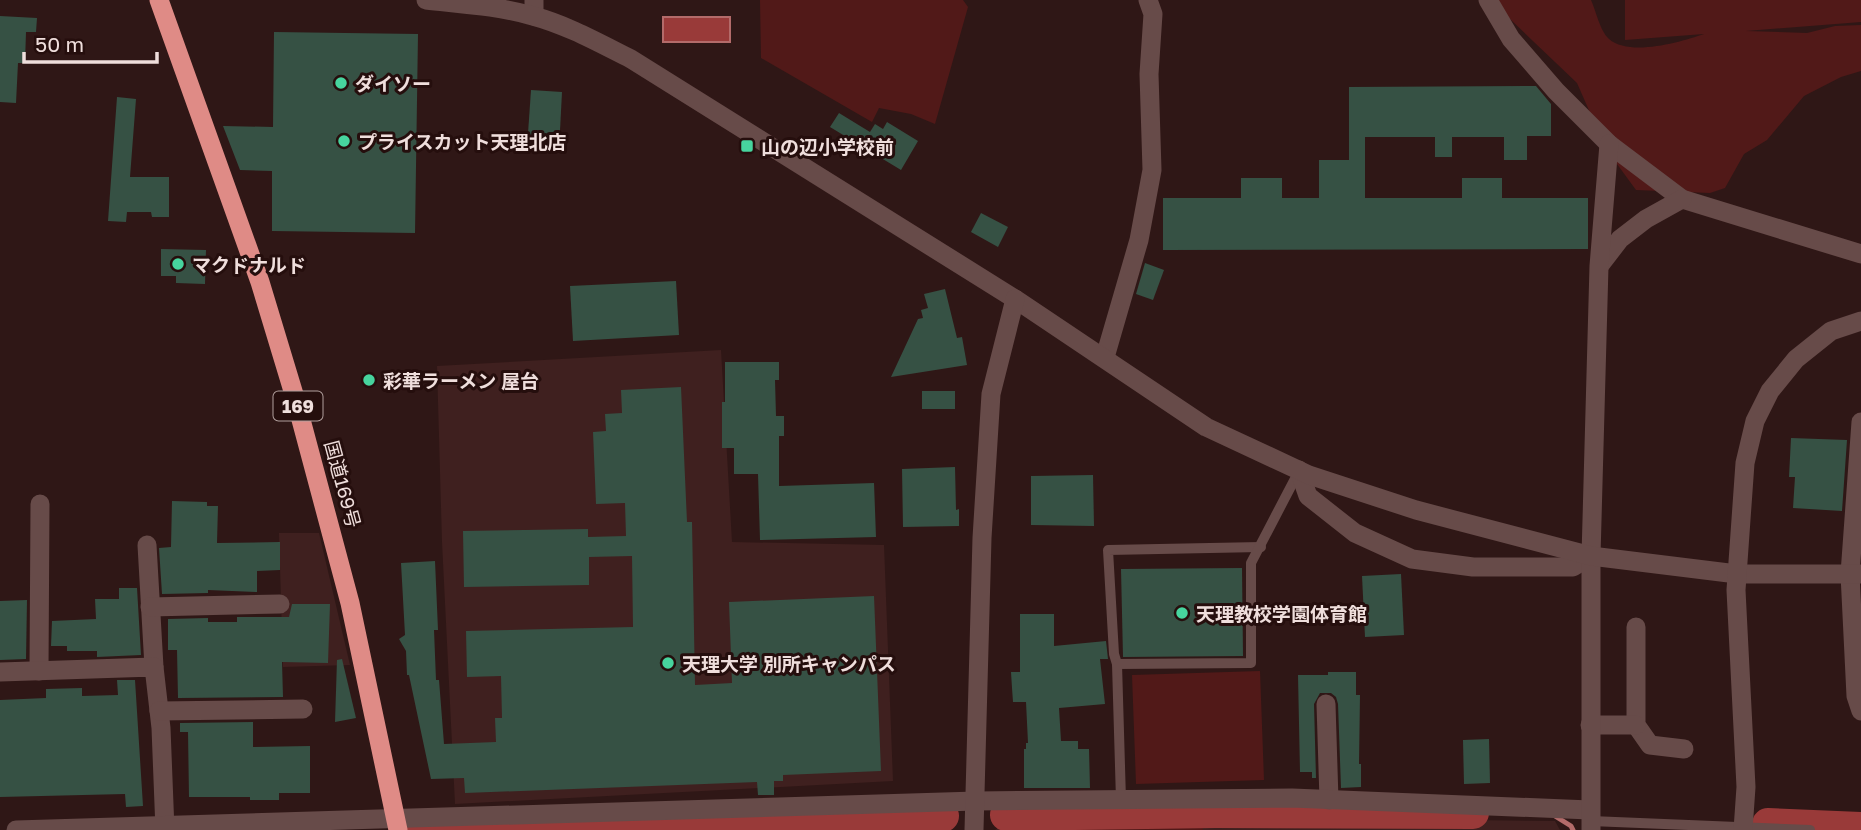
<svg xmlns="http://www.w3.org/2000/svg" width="1861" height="830" viewBox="0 0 1861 830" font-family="'Golos Text','Noto Sans JP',sans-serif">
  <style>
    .built { fill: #3f201f }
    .green { fill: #511918 }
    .water { fill: #993a39; stroke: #b36b6a; stroke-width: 2 }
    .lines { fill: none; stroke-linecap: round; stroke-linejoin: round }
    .stream { stroke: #b36b6a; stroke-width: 5 }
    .river { stroke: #993a39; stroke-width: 32 }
    .building { fill: #365144 }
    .service { stroke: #674b49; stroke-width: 10 }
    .minor { stroke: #674b49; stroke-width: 19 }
    .tertiary { stroke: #674b49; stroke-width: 19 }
    .trunk { stroke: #df8b86; stroke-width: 19 }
    .poi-dot { fill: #47d49e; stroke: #250e0d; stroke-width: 2.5 }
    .labels { text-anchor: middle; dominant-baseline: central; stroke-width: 6; stroke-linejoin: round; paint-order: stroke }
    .shield { fill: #250e0d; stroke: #b2a09e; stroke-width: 2 }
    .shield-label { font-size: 18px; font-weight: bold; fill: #efdedc }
    .poi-label { font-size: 19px; font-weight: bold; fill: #efdedc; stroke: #250e0d; text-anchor: start }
    .street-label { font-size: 19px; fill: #efdedc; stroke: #250e0d }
  </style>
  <rect width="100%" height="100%" fill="#2f1716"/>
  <g class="built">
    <path d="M721 350 732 542 884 545 893 781 455 804 442 542 437 366Z"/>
    <path d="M279 533H319L350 665 283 667Z"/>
    <path d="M1218 817 1555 821 1560 830H995L1008 820Z"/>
  </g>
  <g class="green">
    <path d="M760 0H963L968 7 935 124 911 114 879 108 872 122 761 58Z"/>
    <path d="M1490 0H1591C1596 11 1600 31 1609 39 1630 57 1681 42 1704 34L1625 40V0H1861V22L1746 31 1807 33 1835 26 1861 25V71L1841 77 1804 96 1767 140 1744 154 1725 188 1710 193 1636 190 1606 149 1577 83Z"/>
    <path d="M1260 671 1264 780 1136 784 1132 675Z"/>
    <path d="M1202 820 1203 830H1008L1013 826Z"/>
  </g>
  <rect class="water" x="663" y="17" width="67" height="25"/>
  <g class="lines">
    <path class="stream" d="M1555 816 1571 826 1573 830"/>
    <g class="river">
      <path d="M1006 815 1216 812 1473 813"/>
      <path d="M1768 824 1861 828"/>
      <path d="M405 830 943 816"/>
    </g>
  </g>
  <g class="building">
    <path d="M0 16 37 18 36 32H26L25 63H18L16 103 0 102Z"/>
    <path d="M274 32 418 34 415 233 272 231V171L240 170 223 126 273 127Z"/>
    <path d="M1536 86 1551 104V136H1527V160H1504V137H1452V157H1435V137H1365V198H1462V178H1502V198H1588V249L1163 250V198H1241V178H1282V198H1319V160H1349V87Z"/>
    <path d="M531 90 562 92 559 150 527 148Z"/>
    <path d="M117 97 136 99 130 177H169V217H152L151 212H127L126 222 108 221Z"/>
    <path d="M839 113 870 132 875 124 883 129 887 122 918 141 901 170 830 127Z"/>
    <path d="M981 213 1008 227 998 247 971 232Z"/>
    <path d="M161 249 206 250 205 284 176 283V276H161Z"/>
    <path d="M1145 263 1164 270 1153 300 1136 294Z"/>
    <path d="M676 281 679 335 573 341 570 286Z"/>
    <path d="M945 289 957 338 962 337 967 365 891 377 918 319 923 318 921 310 928 308 924 294Z"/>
    <path d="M725 362H779V380H775L776 416H784V436H779V486L874 483 876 537 760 540 758 474H734V448H722V402H725Z"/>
    <path d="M681 387 687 522H692L695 685 732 683 729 602 874 596 881 771 783 775V781H774V795H758L757 782 465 793 464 778 431 779 409 675H407L406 651 399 639 405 635 401 563 435 561 438 630H434L436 680H439L444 744 496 742 495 718H502L501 676 467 677 466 631 633 627 632 556 589 557V585L464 587 463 531 588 529V537L626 536 625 503 596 504 593 432 606 431 605 414 622 413 621 390Z"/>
    <rect x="922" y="391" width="33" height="18"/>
    <path d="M1791 438 1847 440 1842 511 1793 508 1795 477H1789Z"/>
    <path d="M955 467 956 510 959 509V526L903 527 902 469Z"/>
    <path d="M1093 475 1094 526 1031 525V476Z"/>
    <path d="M172 501 207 502V506H218L217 543 280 542V570L257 571V592L208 590V593L162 594 159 548 171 547Z"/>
    <path d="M1242 568 1243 656 1123 657 1121 569Z"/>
    <path d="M1401 574 1404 635 1365 637 1362 576Z"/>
    <path d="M119 588H137L141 655 97 657V651H67V646H51L52 621 96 619 95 599H119Z"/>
    <path d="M27 600 26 659 0 660V601Z"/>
    <path d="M292 604H330L328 663 282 662 283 697 178 698 177 650H168V619L208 618V622H237V617H289Z"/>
    <path d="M1020 614H1054V646L1106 641 1108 659H1100L1105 704 1059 708 1061 741H1078V749H1089L1090 788H1024V749H1026V743H1028L1026 702H1013L1012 688 1011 672H1020Z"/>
    <path d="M342 659 356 718 335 722 337 660Z"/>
    <path d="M1328 672H1356V695H1360L1359 764H1361V787L1341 788 1338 704 1336 697 1331 693H1320L1314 704 1316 778H1312V772H1300L1298 675H1328Z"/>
    <path d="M117 680H135L143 806 126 807 125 794 0 797V700L46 698V689L82 688V696L118 695Z"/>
    <path d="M253 722V747L310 746V793H279V800H250V797H189L188 732H180V723Z"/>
    <path d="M1489 739 1490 783 1464 784 1463 740Z"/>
  </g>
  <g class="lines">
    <g class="service">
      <path d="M1117 664 1114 654 1108 550 1261 547"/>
      <path d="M1121 800 1117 664 1251 663V563L1299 471"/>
      <path d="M1591 821 1810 830"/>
    </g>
    <g class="minor">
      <path d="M1488 0 1511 39 1556 91 1609 144 1682 199 1861 254"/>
      <path d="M534 16V0"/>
      <path d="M1600 265 1620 239 1646 219 1682 199"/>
      <path d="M1105 357 1139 240 1152 170 1149 74 1153 14 1148 0"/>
      <path d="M1861 422 1850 574 1856 696 1861 711"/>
      <path d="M1299 470 1308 496 1355 533 1412 559 1473 567H1573L1591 556"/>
      <path d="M147 545 154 667"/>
      <path d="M1737 574H1861"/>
      <path d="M150 607 280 604"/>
      <path d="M1636 627V725L1650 745 1684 749"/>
      <path d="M39 671 40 504"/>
      <path d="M0 672 154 667 161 728 165 830"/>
      <path d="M1326 704 1329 800"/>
      <path d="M159 711 303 709"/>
      <path d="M1590 725H1636"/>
      <path d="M16 830 976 801 1292 798 1590 810"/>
      <path d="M1591 830V556L1599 266 1609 144"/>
    </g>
    <g class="tertiary">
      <path d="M426 0C462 4 498 6 533 16 567 25 599 43 631 59L1015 299 1206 427 1309 475 1416 510 1591 556 1737 574"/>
      <path d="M974 830 982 538 991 394 1015 299"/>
      <path d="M1743 830 1746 787 1736 590 1745 463 1755 421 1770 391 1796 359 1831 331 1861 321"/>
    </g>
    <path class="trunk" d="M159 0 260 282 296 401 350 603 398 830"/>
  </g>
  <g class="poi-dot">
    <circle cx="341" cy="83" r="7"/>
    <circle cx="344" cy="141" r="7"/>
    <rect x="740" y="139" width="14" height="14" rx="3.5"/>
    <circle cx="178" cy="264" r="7"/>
    <circle cx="369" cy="380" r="7"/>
    <circle cx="1182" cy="613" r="7"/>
    <circle cx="668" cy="663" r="7"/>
  </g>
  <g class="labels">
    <rect class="shield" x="273.5" y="391.5" width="49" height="29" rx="5"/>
    <g class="shield-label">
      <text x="298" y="406">169</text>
    </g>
    <g class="poi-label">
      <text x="355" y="83">ダイソー</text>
      <text x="358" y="141">プライスカット天理北店</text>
      <text x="761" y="146">山の辺小学校前</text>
      <text x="192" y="264">マクドナルド</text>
      <text x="383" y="380">彩華ラーメン 屋台</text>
      <text x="1196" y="613">天理教校学園体育館</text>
      <text x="682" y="663">天理大学 別所キャンパス</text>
    </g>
    <g class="street-label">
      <text transform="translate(343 484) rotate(75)">国道169号</text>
    </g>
  </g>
  <path d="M24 52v10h133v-10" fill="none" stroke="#efdedc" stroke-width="3.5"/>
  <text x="35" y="52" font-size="21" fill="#efdedc" stroke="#250e0d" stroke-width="5" paint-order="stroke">50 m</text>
</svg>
